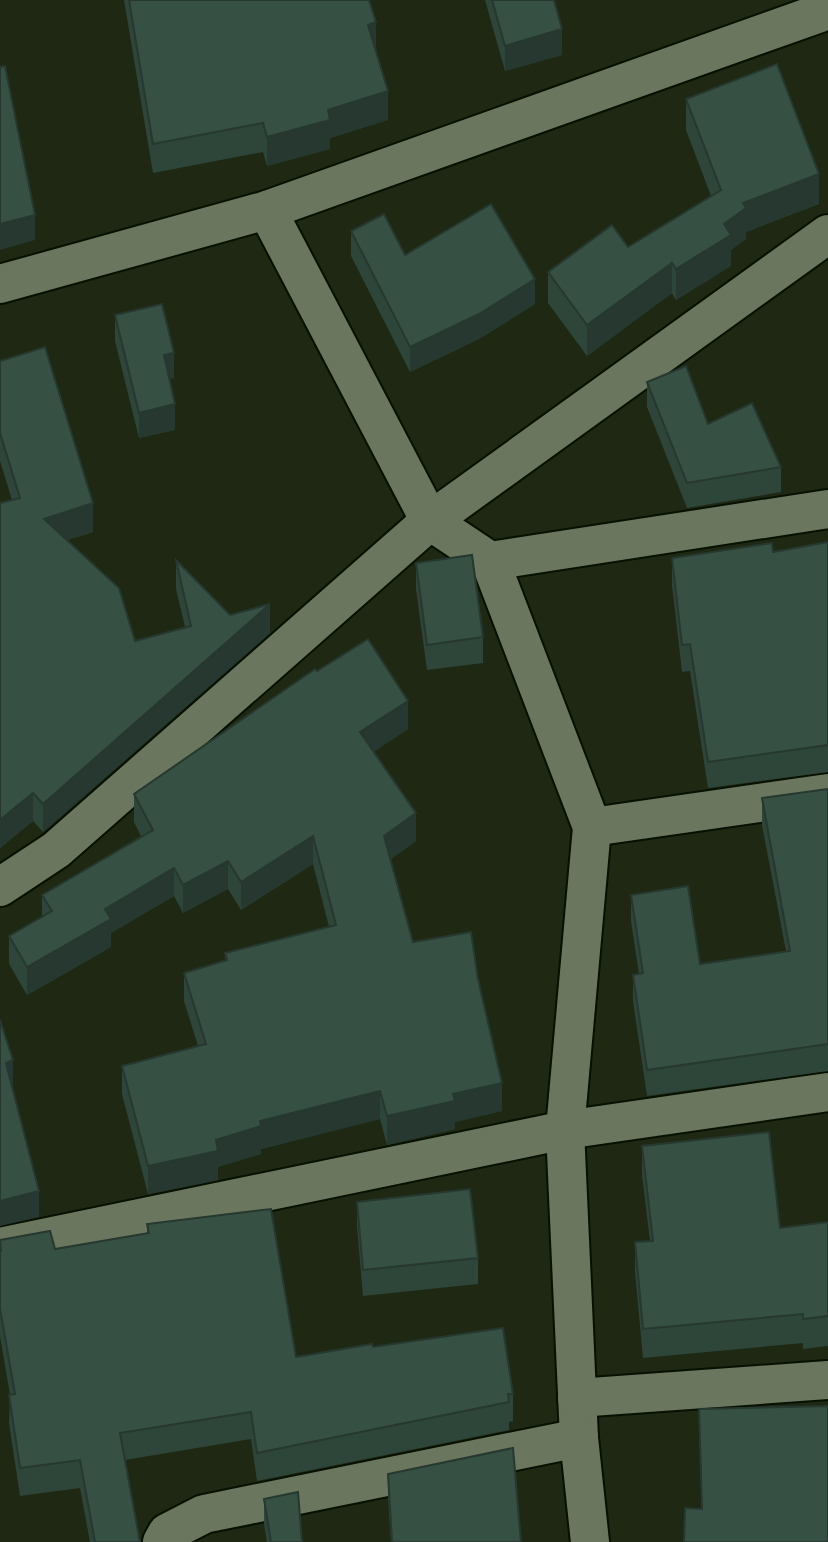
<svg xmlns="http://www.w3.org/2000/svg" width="828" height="1542" viewBox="0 0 828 1542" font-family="'IBM Plex Serif',serif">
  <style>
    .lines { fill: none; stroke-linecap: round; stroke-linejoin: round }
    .minor-casing { stroke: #081001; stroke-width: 42 }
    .minor { stroke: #6a765e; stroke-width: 38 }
    .wall { fill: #2e453a }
    .shaded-wall { fill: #26382f }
    .building { fill: #365043; stroke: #26382f; stroke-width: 2 }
  </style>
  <rect width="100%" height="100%" fill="#1e2813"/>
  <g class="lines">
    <defs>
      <g id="minor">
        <path d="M267 210 430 521 490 561 592 827 565 1130 579 1438 590 1542"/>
        <path d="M0 284 267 210 820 13 819 0"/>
        <path d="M490 561 828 509"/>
        <path d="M592 827 828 793"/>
        <path d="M0 887 56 850 430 521 828 234"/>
        <path d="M0 1247 565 1130 828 1092"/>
        <path d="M577 1398 828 1380"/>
        <path d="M162 1542 167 1533 204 1514 579 1438"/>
      </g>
    </defs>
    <use href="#minor" class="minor-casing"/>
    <use href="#minor" class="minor"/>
  </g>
  <g class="wall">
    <path d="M124 0H369L376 51 388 120 330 138V149L267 166 263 152 153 173Z"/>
    <path d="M485 0H554L562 55 505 71Z"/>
    <path d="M686 99 819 204 746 232V239L731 250V266L676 300 672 293 587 356 548 303V272L628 247 711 196 686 130Z"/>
    <path d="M351 231 405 255 535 304 479 339 410 372 351 256Z"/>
    <path d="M115 315 174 378 169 379 175 430 139 438 115 341Z"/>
    <path d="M0 361 93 532 67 540 135 641 185 627 176 589V560L230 615 270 633 43 832 33 821 0 848V503L12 500 0 461Z"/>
    <path d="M647 382 708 424 781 467V492L687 508 647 407Z"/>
    <path d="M828 542V772L708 788 690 671 682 672 672 585V558L773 552Z"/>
    <path d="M416 563 483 637V663L427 670 416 589Z"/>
    <path d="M317 671 408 729 373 752 416 841 391 859 413 942 478 979 502 1111 455 1122V1129L387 1145 380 1119 261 1149V1154L218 1167V1180L148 1194 122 1094V1066L198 1046 184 1001V973L225 961V953L329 927 313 864 241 910 228 889 183 913 174 896 111 933V947L27 995 9 964V936L42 917V895L141 836 134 822V794Z"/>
    <path d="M828 789V1071L647 1096 633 1001V975L639 974 631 921V895L700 964 786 951 762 825V798Z"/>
    <path d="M642 1146 780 1228 828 1222V1346L803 1349V1343L643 1358 635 1272V1242L650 1241 642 1175Z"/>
    <path d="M357 1202 478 1258V1284L363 1296 357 1227Z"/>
    <path d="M147 1224 296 1357 373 1347 513 1394V1421L509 1422V1430L257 1481 251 1439 125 1460 140 1542H90L80 1488 20 1496 9 1423 10 1395 0 1336V1240L55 1249 147 1234Z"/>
    <path d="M388 1474 521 1542H391L388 1499Z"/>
    <path d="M264 1499 302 1542H267L264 1524Z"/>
  </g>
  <g class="shaded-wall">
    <path d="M376 22V51L368 25Z"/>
    <path d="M562 29V55L505 71V46Z"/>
    <path d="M388 91V120L330 138V149L267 166V137L328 110Z"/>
    <path d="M819 174V204L746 232V239L731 250V266L676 300V269L724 224 743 203Z"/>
    <path d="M35 215V240L0 250V224Z"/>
    <path d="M672 263V293L587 356V325Z"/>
    <path d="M535 279V304L479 339 410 372V347Z"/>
    <path d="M174 353V378L164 380V355Z"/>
    <path d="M175 404V430L139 438V413Z"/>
    <path d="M93 503V532L44 548V519Z"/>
    <path d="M270 604V633L43 832V804Z"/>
    <path d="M408 701V729L360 761V732Z"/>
    <path d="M33 793V821L0 848V820Z"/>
    <path d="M416 813V841L384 864V836Z"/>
    <path d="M313 836V864L241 910V882Z"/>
    <path d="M228 861V889L183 913V885Z"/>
    <path d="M174 868V896L111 933V947L27 995V967L105 909Z"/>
    <path d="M13 1060V1086L6 1088V1063Z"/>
    <path d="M502 1083V1111L455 1122V1129L387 1145V1116L453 1094Z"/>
    <path d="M380 1091V1119L261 1149V1154L218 1167V1180L148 1194V1166L260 1121Z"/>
    <path d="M39 1191V1217L0 1226V1201Z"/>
  </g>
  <g class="building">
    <path d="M129 0H369L376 22 368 25 388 91 328 110 330 120 267 137 263 123 153 144Z"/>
    <path d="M492 0H554L562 29 505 46Z"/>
    <path d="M777 64 819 174 743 203 746 208 724 224 731 235 676 269 672 263 587 325 548 272 612 225 628 247 721 190 686 99Z"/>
    <path d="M5 66 35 215 0 224V67Z"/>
    <path d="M491 204 535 279 479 314 410 347 351 231 384 214 405 255Z"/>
    <path d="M162 304 174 353 164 355 175 404 139 413 115 315Z"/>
    <path d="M45 347 93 503 44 519 119 588 135 641 191 626 176 560 230 615 270 604 43 804 33 793 0 820V503L20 498 0 433V361Z"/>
    <path d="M686 366 708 424 752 403 781 467 687 483 647 382Z"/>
    <path d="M828 542V745L708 762 690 644 682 645 672 558 772 543 773 552Z"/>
    <path d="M472 555 483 637 427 645 416 563Z"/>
    <path d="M368 639 408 701 360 732 416 813 384 836 413 942 471 932 478 979 502 1083 453 1094 455 1101 387 1116 380 1091 260 1121 261 1126 216 1140 218 1151 148 1166 122 1066 206 1044 184 973 227 960 225 953 336 925 313 836 241 882 228 861 183 885 174 868 105 909 111 919 27 967 9 936 52 911 42 895 153 830 134 794 315 669 317 671Z"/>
    <path d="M828 789V1044L647 1070 633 975 643 973 631 895 688 886 700 964 790 951 762 798Z"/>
    <path d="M0 1020 13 1060 6 1063 39 1191 0 1201Z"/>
    <path d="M769 1132 780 1228 828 1222V1316L803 1319V1314L643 1329 635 1242 653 1241 642 1146Z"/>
    <path d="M470 1189 478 1258 363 1270 357 1202Z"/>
    <path d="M271 1209 296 1357 372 1344 373 1347 503 1328 513 1394H508L509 1402 257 1453 251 1412 120 1433 140 1542H95L80 1460 20 1468 9 1395 15 1394 0 1309V1251H1L0 1240 50 1231 55 1249 149 1233 147 1224Z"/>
    <path d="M828 1406V1542H684L685 1508 702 1509 699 1409Z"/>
    <path d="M513 1448 521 1542H392L388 1474Z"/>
    <path d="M298 1492 302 1542H271L264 1499Z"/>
  </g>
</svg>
